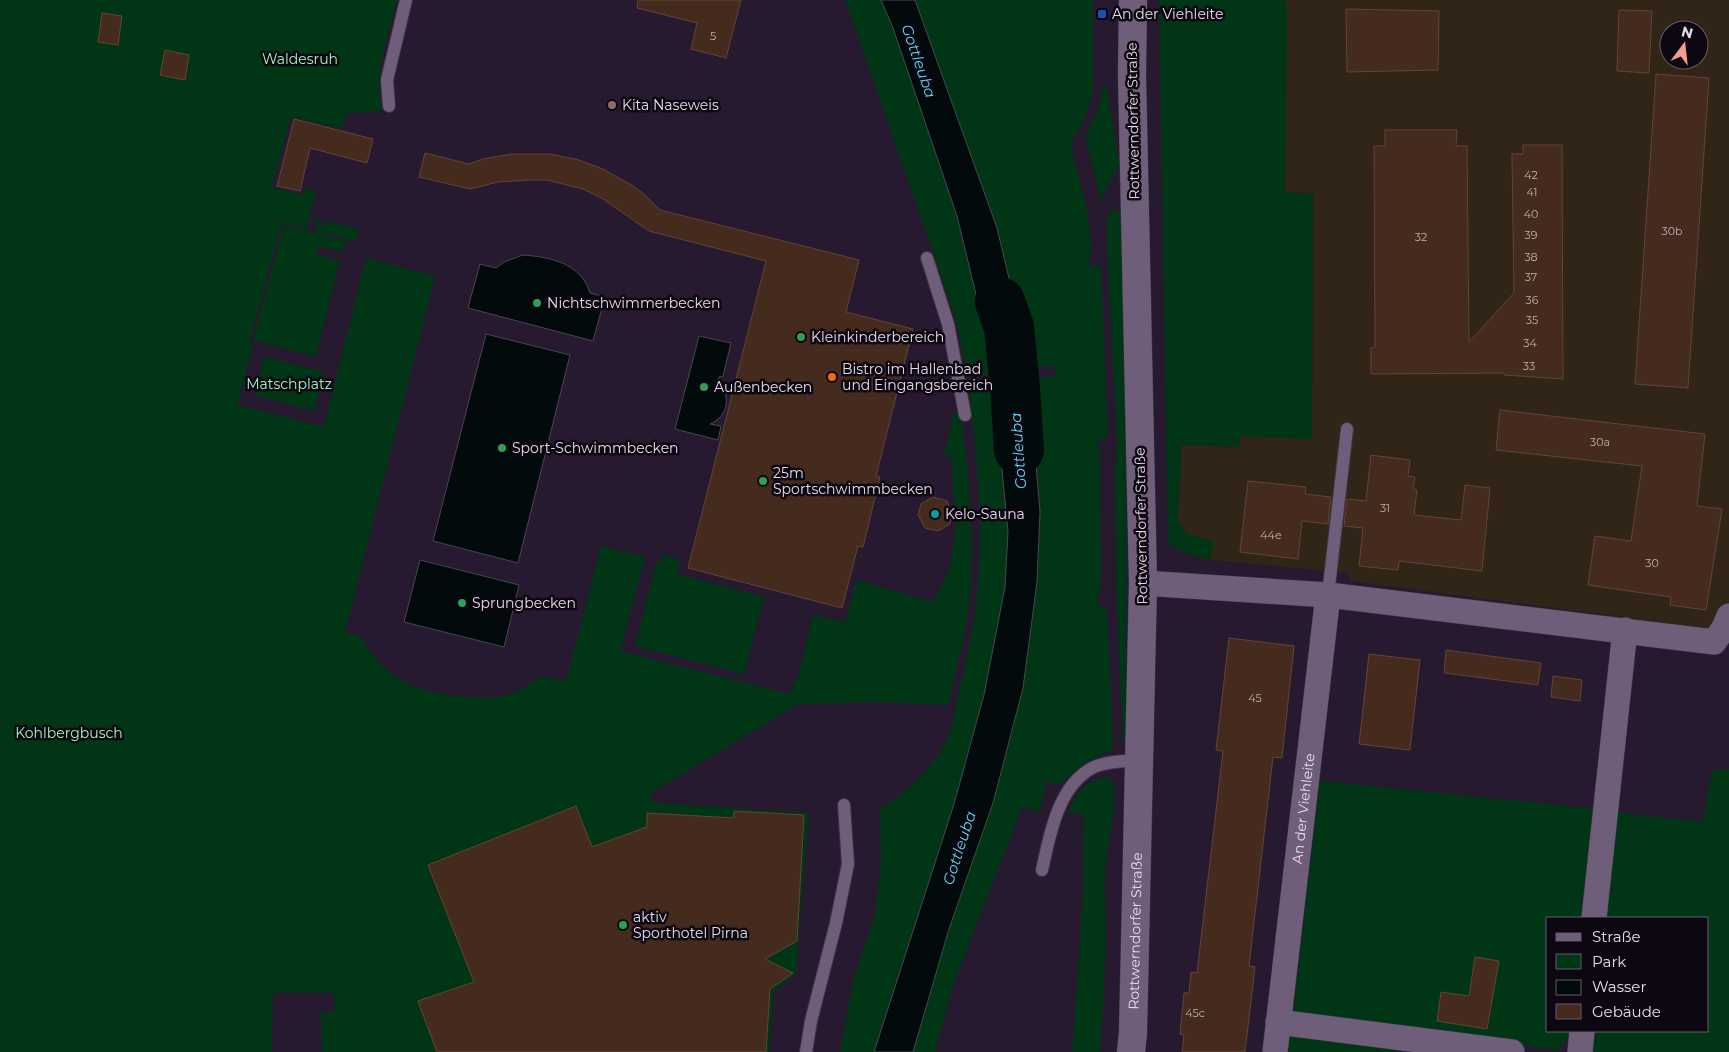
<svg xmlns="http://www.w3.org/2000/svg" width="1729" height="1052" viewBox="0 0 1729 1052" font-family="Montserrat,sans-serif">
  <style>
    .commercial { fill: #302516; fill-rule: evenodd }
    .green { fill: #003616 }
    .water { fill: #020a0c; stroke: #46494f }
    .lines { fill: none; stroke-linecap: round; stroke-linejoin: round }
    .river { stroke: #020a0c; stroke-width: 50 }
    .building { fill: #452b1d; stroke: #624537 }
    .service-casing { stroke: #3f3446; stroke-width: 14 }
    .minor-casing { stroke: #3f3446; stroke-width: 26 }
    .secondary-casing { stroke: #3f3446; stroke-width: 29 }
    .service { stroke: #6f5e79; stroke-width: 12 }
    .minor { stroke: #6f5e79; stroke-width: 25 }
    .secondary { stroke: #6f5e79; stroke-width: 28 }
    .transit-dot { fill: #1a4fb4; stroke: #0d0711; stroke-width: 2 }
    .education-dot { fill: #8d6e63; stroke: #0d0711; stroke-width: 2 }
    .leisure-dot { fill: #2e9e5b; stroke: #0d0711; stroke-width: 2 }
    .food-dot { fill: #e8710a; stroke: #0d0711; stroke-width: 2 }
    .culture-dot { fill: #0f9aa8; stroke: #0d0711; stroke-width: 2 }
    .labels { text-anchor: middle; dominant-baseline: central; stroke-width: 5; stroke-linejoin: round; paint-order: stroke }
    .number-label { font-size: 11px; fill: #bdb0b8 }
    .poi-label { font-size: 14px; fill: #e5dceb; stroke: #0d0711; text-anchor: start }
    .park-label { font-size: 14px; fill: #a3f5b8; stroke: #0d0711 }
    .street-label { font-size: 14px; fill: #e5dceb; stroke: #0d0711 }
    .water-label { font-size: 15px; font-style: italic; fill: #5adaf0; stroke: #0d0711 }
  </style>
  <rect width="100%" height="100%" fill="#271930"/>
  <path class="commercial" d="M1283 0H1729V631L1350 581 1349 573 1210 560 1213 541 1187 534 1178 520 1181 445 1239 447 1240 435 1312 439 1313 194 1285 192 1287 7ZM1669 30H1699V60H1669Z"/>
  <g class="green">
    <path d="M0 0H397C389 34 372 75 383 110L346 114 342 129 291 117 272 187 303 195 305 188 316 191 309 217 321 220 320 225 324 226 326 221 359 229 356 241 315 231 317 222 308 219 306 224 309 225 308 229 282 222 249 343 253 345 237 405 324 427 366 258 435 276 345 633 361 636C371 657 392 677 413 686 433 694 484 702 504 696 519 692 529 685 541 676L566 681 601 546 645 557 620 651 790 694 799 673 813 615 845 622 856 580 933 602 950 569 956 529 951 457 944 455 954 412 961 413C968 472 975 533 970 593 966 631 957 668 948 705L877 702 798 704 649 794 655 803 809 813 796 975 774 991 769 1052H322L321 1012H335L333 993H273L272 1052H0Z"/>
    <path d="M845 0H881L893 28 957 216 995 373 967 377 957 324 935 258Z"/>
    <path d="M915 0H1093V93L1082 124 1070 143 1086 205 1091 243 1089 265 1101 267 1108 436 1097 442 1100 457 1101 585 1097 603 1107 610 1113 741 1112 750 1091 759 1062 781 1060 785 1047 781 1040 812 1022 807 954 983 935 1052H913L949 929 993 803 1023 688 1037 582 1040 512 1029 380 1056 376 1054 365 1028 369 1021 328 997 228Z"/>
    <path d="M1159 0H1283L1287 7 1285 192 1313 194 1312 439 1240 436V447L1181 445 1178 520 1187 534 1214 541 1210 560 1186 554 1168 544Z"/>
    <path d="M1103 84H1106L1120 166 1114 172 1101 201 1085 137 1100 104Z"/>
    <path d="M1121 210C1128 386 1126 563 1126 739L1123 741 1116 581 1115 471 1117 439 1106 226 1109 211Z"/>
    <path d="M284 225 346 241 343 252 318 246 316 254 340 261 316 357 253 340Z"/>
    <path d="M264 357 324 372 314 411 254 395Z"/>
    <path d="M994 385 1008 532 1005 587 984 695 954 804 874 1052H840L853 981 875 915 881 861 880 809C907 792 933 768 947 739 954 725 956 702 960 687 972 641 979 595 980 548 981 495 975 442 969 389Z"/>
    <path d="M662 555 680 560 677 574 764 597 744 674 635 646 656 562H660Z"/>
    <path d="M1729 769V1052H1586L1589 1031H1708V918H1604L1614 812 1703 822 1712 770Z"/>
    <path d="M1106 777 1111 778C1119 791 1110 837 1107 853 1103 881 1106 909 1106 937 1105 976 1103 1014 1100 1052H1072L1082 908 1084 814 1068 813C1077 791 1083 782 1106 777Z"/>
    <path d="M1320 781 1597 809 1586 918H1548V1031H1572L1567 1040 1556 1050 1293 1015Z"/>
    <path d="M1291 1032 1442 1052H1288Z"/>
  </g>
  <g class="water">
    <path d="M881 0H915L997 228 1021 328 1028 369 995 373 957 216 893 28Z"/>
    <path d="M523 255C550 257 581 263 590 293L605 297 593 341 468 308 480 264 496 268 504 262Z"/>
    <path d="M486 334 570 355 518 563 433 541Z"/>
    <path d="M699 336 731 343 723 376 719 377 717 380C719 384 722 386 724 390 730 404 724 418 710 424L721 426 718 440 675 429Z"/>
    <path d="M1029 380 1040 512 1037 582 1023 688 993 803 949 929 913 1052H874L954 804 984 695 1005 587 1008 532 994 385Z"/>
    <path d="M420 560 519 585 504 647 404 622Z"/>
  </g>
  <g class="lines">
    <path class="river" d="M1000 302 1009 327 1015 388 1019 450"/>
  </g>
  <g class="building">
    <path d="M638 0H741L726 58 691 49 697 23 637 8Z"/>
    <path d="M1346 9 1439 11 1438 70 1347 72Z"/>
    <path d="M1619 10 1652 11 1649 73 1617 71Z"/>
    <path d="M102 13 122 16 118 45 98 42Z"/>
    <path d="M165 50 189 55 185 80 160 75Z"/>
    <path d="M1656 74 1709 78 1688 388 1635 384Z"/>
    <path d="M294 119 373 139 367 163 310 148 300 191 277 186Z"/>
    <path d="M1385 130H1457L1456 146H1467L1469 342 1514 293 1512 154H1523V145H1562L1563 379 1504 375V373L1371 374V348L1375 347 1374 146H1385Z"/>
    <path d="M425 153 469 164 483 159 512 154H550L579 160 603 169 633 186 644 194 660 210 859 260 846 312 913 329 876 476 880 477 870 518 863 547 858 546 842 608 688 568 766 261 649 231 603 199 583 189 547 180H528L498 182 470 189 419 177Z"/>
    <path d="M1500 410 1705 434 1697 506 1722 509 1706 610 1670 605 1671 597 1588 585 1595 536 1631 541 1642 466 1496 450Z"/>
    <path d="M1371 455 1410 460 1408 476 1415 477 1413 489 1417 490 1414 515 1461 520 1465 485 1490 488 1482 571 1399 561 1398 570 1359 566 1363 528 1344 526 1347 499 1366 501Z"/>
    <path d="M1248 481 1306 487 1305 494 1331 497 1328 524 1302 521 1298 559 1240 552Z"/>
    <path d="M933 497 947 501 952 513 950 524 938 531 925 528 918 515 921 504Z"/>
    <path d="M1229 638 1294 646 1282 758 1273 757 1249 966 1255 967 1245 1052H1182L1184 1035 1180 1034 1184 993H1189L1191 972 1197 973 1223 751 1216 750Z"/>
    <path d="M1446 650 1541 663 1538 685 1444 673Z"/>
    <path d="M1369 654 1420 660 1410 750 1359 744Z"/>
    <path d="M1553 676 1582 680 1580 701 1551 697Z"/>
    <path d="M576 806 592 847 647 827V813L734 818V811L804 815 797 941 765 959 793 973 770 989 766 1052H437L418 1001 474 982 428 865Z"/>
    <path d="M1475 957 1499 961 1487 1029 1437 1021 1441 992 1469 996Z"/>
  </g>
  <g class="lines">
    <defs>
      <g id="service">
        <path d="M389 106 387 80 406 0"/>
        <path d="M927 258 948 324 965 415"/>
        <path d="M1328 595 1347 429"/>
        <path d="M1042 870C1050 834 1058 785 1094 767 1107 761 1125 761 1140 760"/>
        <path d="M806 1052 811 1021 836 923 848 864 844 805"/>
      </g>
      <g id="minor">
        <path d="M1143 583 1328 595 1714 642 1724 628 1729 616"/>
        <path d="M1594 918 1625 630"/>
        <path d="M1278 1022 1512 1052"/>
        <path id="s1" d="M1275 1052 1328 595"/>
        <path d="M1580 1052 1582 1031"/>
      </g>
      <g id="secondary">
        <path id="s2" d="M1131 1052 1133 1033 1143 583 1132 75 1133 0"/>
      </g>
    </defs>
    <use href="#service" class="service-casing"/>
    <use href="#minor" class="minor-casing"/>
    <use href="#secondary" class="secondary-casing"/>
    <use href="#service" class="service"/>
    <use href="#minor" class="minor"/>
    <use href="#secondary" class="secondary"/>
  </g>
  <rect class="transit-dot" x="1097" y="9" width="10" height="10" rx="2.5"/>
  <circle class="education-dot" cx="612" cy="105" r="5"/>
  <g class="leisure-dot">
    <circle cx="537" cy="303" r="5"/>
    <circle cx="801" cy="337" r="5"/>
    <circle cx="704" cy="387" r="5"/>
    <circle cx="502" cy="448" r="5"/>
    <circle cx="763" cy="481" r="5"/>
    <circle cx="462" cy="603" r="5"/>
    <circle cx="623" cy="925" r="5"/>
  </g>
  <circle class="food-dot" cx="832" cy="377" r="5"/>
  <circle class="culture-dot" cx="935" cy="514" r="5"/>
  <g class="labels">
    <g class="number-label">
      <text x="713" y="36">5</text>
      <text x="1531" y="175">42</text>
      <text x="1532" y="192">41</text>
      <text x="1531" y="214">40</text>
      <text x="1672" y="231">30b</text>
      <text x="1531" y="235">39</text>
      <text x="1421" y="237">32</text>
      <text x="1531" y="257">38</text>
      <text x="1531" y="277">37</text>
      <text x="1532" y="300">36</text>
      <text x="1532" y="320">35</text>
      <text x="1530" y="343">34</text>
      <text x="1529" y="366">33</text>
      <text x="1600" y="442">30a</text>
      <text x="1385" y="508">31</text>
      <text x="1271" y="535">44e</text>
      <text x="1652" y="563">30</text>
      <text x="1255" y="698">45</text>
      <text x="1195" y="1013">45c</text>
    </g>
    <g class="poi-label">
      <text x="1112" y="14">An der Viehleite</text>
      <text x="622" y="105">Kita Naseweis</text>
      <text x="547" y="303">Nichtschwimmerbecken</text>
      <text x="811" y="337">Kleinkinderbereich</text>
      <text x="842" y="369">Bistro im Hallenbad<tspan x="842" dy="16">und Eingangsbereich</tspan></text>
      <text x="714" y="387">Außenbecken</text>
      <text x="512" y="448">Sport-Schwimmbecken</text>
      <text x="773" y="473">25m<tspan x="773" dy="16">Sportschwimmbecken</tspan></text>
      <text x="945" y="514">Kelo-Sauna</text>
      <text x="472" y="603">Sprungbecken</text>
      <text x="633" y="917">aktiv<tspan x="633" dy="16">Sporthotel Pirna</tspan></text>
    </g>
    <g class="park-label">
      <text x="300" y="59">Waldesruh</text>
      <text x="289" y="384">Matschplatz</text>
      <text x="69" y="733">Kohlbergbusch</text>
    </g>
    <g class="street-label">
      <text transform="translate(1133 121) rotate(-91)">Rottwerndorfer Straße</text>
      <text transform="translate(1141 526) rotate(-91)">Rottwerndorfer Straße</text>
      <text stroke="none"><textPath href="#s1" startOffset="245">An der Viehleite</textPath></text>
      <text stroke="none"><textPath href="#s2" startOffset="121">Rottwerndorfer Straße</textPath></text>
    </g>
    <g class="water-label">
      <text transform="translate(919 61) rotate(71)">Gottleuba</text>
      <text transform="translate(1018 451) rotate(-94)">Gottleuba</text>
      <text transform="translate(959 848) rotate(-72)">Gottleuba</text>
    </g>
  </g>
  <rect x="1546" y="917" width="162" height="115" fill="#0d0711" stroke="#635c68"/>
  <rect x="1556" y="933" width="25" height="8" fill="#6f5e79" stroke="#635c68"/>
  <text x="1592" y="942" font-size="15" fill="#e5dceb">Straße</text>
  <rect x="1556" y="954" width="25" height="15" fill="#003616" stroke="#635c68"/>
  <text x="1592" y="967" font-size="15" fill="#e5dceb">Park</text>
  <rect x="1556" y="980" width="25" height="15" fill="#020a0c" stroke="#635c68"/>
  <text x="1592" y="992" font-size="15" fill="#e5dceb">Wasser</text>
  <rect x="1556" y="1004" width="25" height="15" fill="#452b1d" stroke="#635c68"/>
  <text x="1592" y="1017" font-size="15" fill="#e5dceb">Gebäude</text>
  <g transform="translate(1684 45) rotate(15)"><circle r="24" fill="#0d0711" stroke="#635c68"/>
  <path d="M0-4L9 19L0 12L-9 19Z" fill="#f59d8f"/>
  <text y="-8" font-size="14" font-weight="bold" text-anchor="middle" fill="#e5dceb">N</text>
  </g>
</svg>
